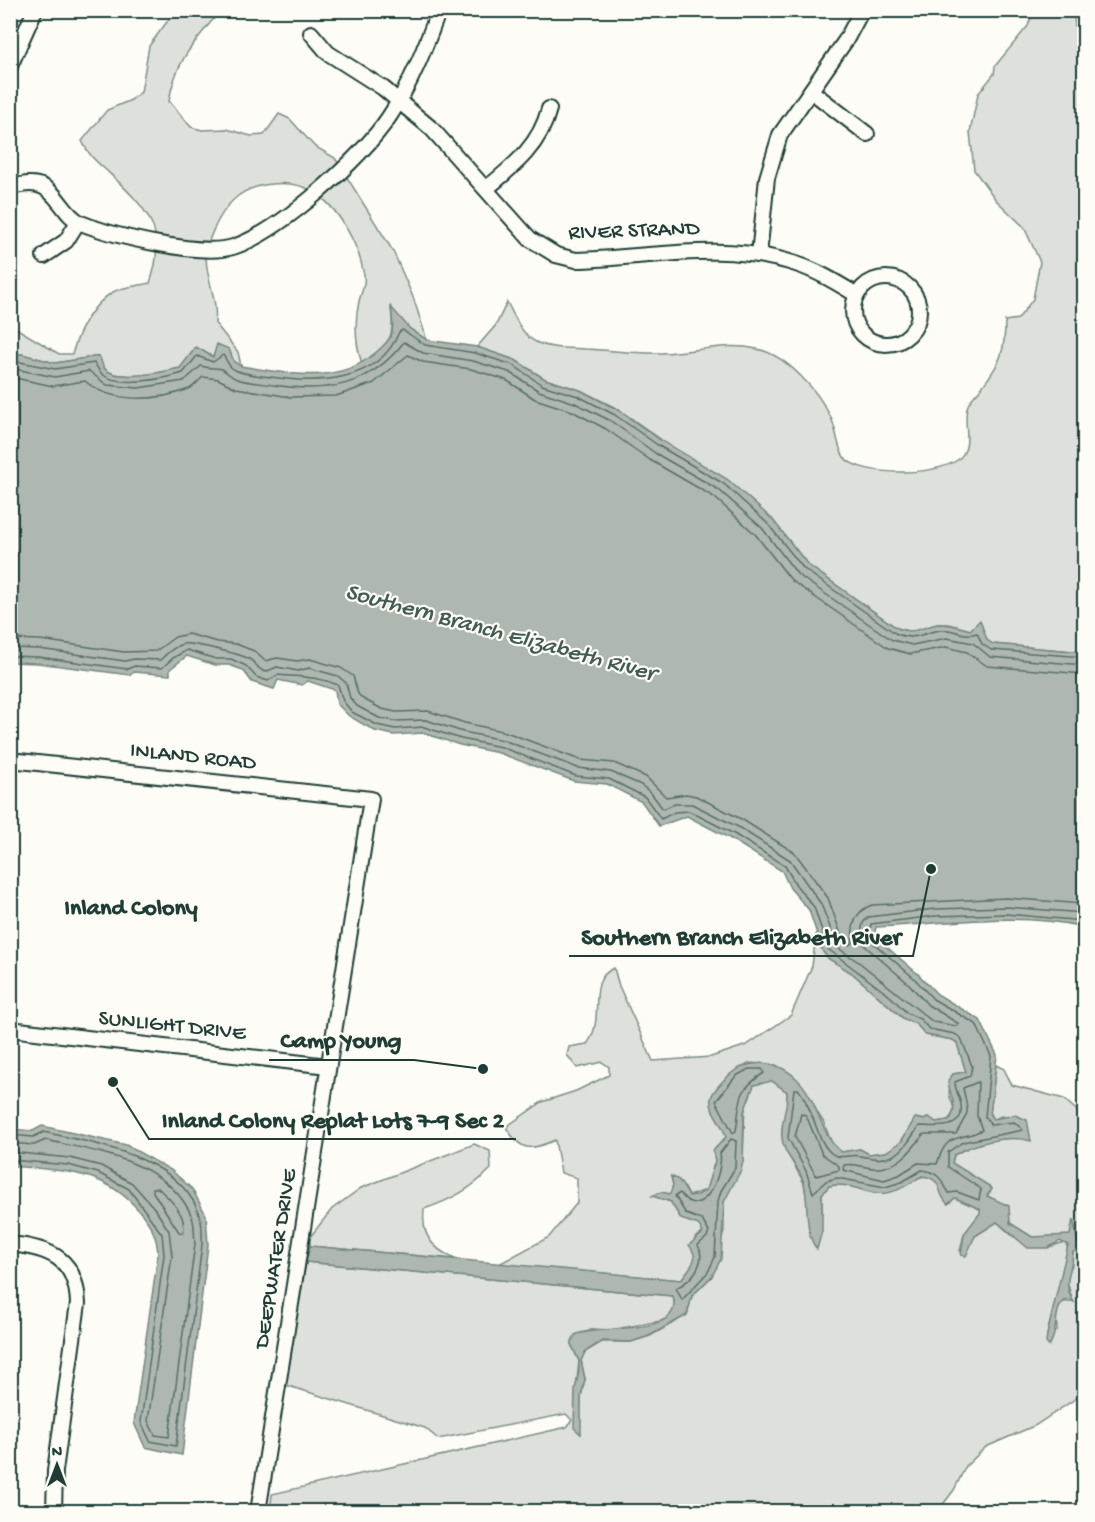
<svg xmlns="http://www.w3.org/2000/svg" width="1095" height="1522" viewBox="0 0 1095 1522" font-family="'Gochi Hand',sans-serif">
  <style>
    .green { fill: #dde0db; stroke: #7e8e88; stroke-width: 1.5 }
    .water { fill: #aeb8b1; stroke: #75877f; stroke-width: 1.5 }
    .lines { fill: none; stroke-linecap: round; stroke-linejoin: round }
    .shore { stroke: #586e66; stroke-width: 1.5 }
    .minor-casing { stroke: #1f3d34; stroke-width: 18 }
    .minor { stroke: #fdfcf7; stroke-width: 14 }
    .labels { text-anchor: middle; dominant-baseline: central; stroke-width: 4.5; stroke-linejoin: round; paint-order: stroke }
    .street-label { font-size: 22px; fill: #1f3d34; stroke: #fdfcf7 }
    .water-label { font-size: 24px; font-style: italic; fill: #435c53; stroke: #fdfcf7 }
    .neighbourhood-label { font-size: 24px; font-weight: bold; fill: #1f3d34; stroke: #fdfcf7 }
    .leader { fill: none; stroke: #1f3d34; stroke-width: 2 }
    .callout-dot { fill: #1f3d34; stroke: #fdfcf7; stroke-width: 2 }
    .callout-label { font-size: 24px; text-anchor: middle; font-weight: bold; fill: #1f3d34; stroke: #fdfcf7; stroke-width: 4.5; stroke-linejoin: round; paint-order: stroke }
  </style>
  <rect width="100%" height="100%" fill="#fdfcf7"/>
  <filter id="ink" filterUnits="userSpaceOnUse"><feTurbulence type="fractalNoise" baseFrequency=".0167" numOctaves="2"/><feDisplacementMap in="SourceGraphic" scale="12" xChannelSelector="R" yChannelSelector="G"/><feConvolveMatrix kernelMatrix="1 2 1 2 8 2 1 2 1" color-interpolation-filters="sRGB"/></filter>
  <g filter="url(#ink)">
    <g class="green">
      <path d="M221 10C195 42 176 59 169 101L191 127 202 130 227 129 251 136 264 135 279 114 290 119 314 146 335 158 393 251 413 297 427 340 410 329 391 309C396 343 386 344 362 364 355 343 354 324 359 301 361 293 366 284 364 275 359 245 338 206 312 191 292 179 257 182 238 196 225 206 216 223 210 238 198 269 219 292 215 323L238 352 241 366 234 363 229 349 213 357 196 347 181 368C165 372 117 382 105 369 102 366 100 360 99 356L55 363 22 354H11L10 328H16L59 354H72C79 331 91 305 113 292 123 286 139 286 150 283 169 229 146 208 108 172 97 162 88 155 82 141L107 110 131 100 141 92 149 46 175 11Z"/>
      <path d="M1033 11H1073L1075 26 1084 36V652L992 644 970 630 949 624H937L911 632 897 628 808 565 772 519 618 409 580 390 545 379 515 360 477 347 496 325 507 302C514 315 522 336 536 342 550 349 570 348 585 349 611 350 637 354 662 353 695 352 725 342 757 349 787 355 819 392 831 418 837 430 837 447 844 457 859 478 950 477 963 454 972 440 962 419 968 405 970 399 978 392 982 387 1001 362 1005 352 1005 321L1018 319 1033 299 1040 262 1024 227 996 200 974 170 970 132 978 94 994 74 995 66 1028 26Z"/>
      <path d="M816 934 823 952 829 959 852 973 904 1019 916 1024 926 1035 953 1040 957 1043 966 1072 953 1074C952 1079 949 1088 949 1093 951 1106 959 1108 948 1120L936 1122 916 1118 901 1142 886 1152 869 1154 860 1149 842 1152 833 1146 823 1121 791 1074 776 1065 748 1063 713 1111 724 1127 726 1137 713 1151 715 1161 706 1190 689 1196 685 1188 671 1177 673 1185 670 1194 653 1196 671 1202 681 1219 699 1225 703 1233 695 1238V1262L681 1280 499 1264 549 1237 577 1203V1178L561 1173 555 1140C530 1151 521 1152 506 1127L542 1102 576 1091 609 1075V1067L602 1062 577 1068 567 1055 569 1047 587 1044C607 1018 584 981 614 968L619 986 653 1061 711 1057 747 1045 791 1015 812 966Z"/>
      <path d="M996 1065 1004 1069 1012 1085 1064 1099 1084 1117V1243L1078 1244 1074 1220 1070 1236 1032 1237 1010 1223 1005 1204 997 1202 986 1195 992 1189 989 1186 952 1163 954 1155C973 1143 1008 1134 1030 1140L1023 1120 1001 1116 993 1120 990 1114Z"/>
      <path d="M762 1081H772L787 1092V1111L782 1130 785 1149 804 1183 809 1212H822V1194L829 1186C851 1181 866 1195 879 1193 892 1190 921 1172 931 1177 942 1182 939 1197 948 1204L955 1198 980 1209 981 1213 964 1234 960 1251H966L975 1236 997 1222 1014 1237 1053 1246 1065 1242 1068 1249 1047 1335 1057 1331 1056 1314 1061 1302H1073L1066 1278 1072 1265 1073 1252 1084 1247V1393L1036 1425 986 1447 966 1466 954 1490 938 1511 270 1512 272 1494 567 1427 572 1420 566 1414 438 1439 425 1428 285 1385 306 1262 673 1296C676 1307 675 1312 666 1320L610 1330 592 1329 571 1344 579 1361 575 1399 580 1434 581 1397 585 1379 581 1360 585 1352 602 1342H631L650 1336 687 1315 692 1296 712 1276 724 1231V1202L743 1161 745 1102 754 1085Z"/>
      <path d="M474 1144 490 1151 491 1169C471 1189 451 1200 424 1209 421 1236 432 1248 455 1259L310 1246V1237L332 1209 361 1188Z"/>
    </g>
    <g class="water">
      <path d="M391 307 410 329 427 340 477 347 515 360 545 379 580 390 618 410 662 441 727 479 772 519 808 565 897 628C915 636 924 625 940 624 951 624 960 627 970 630L980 620 987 640 993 644 1084 652V927C1017 911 944 924 876 927L874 936 918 974 937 994 980 1020 997 1055 990 1115 993 1119 1015 1115 1027 1120 1031 1141C1009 1134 973 1143 954 1155L952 1163 989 1186 992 1189 987 1196 1009 1206 1010 1223 1032 1237 1070 1235 1073 1219 1078 1243H1084V1247L1073 1252C1072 1272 1061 1284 1074 1302L1066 1300C1052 1308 1060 1330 1049 1346L1046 1343 1047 1335 1068 1245 1060 1241 1048 1248H1028L997 1222 975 1236 966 1256 961 1255 964 1234 980 1213V1209L955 1198 948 1204C935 1193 945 1179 922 1176 908 1184 893 1196 877 1193 859 1191 848 1182 829 1186L822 1194V1231L817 1249C804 1235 809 1203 804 1183 800 1167 783 1155 782 1138 780 1123 788 1108 787 1092L772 1081 754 1085 744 1112 743 1161 741 1170 724 1202 721 1259 712 1276 692 1296 687 1315 649 1336 631 1342 602 1341 585 1352 581 1361 585 1379 581 1397V1434L574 1428 575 1390 579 1371V1361L571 1344 575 1335C598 1323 685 1339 673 1296L306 1262 310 1246 681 1280C690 1266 701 1260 689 1245L703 1233 699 1225 681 1219 671 1202 652 1196 661 1192 670 1194 673 1185 671 1176 679 1180 689 1196 698 1195 706 1190 715 1161 713 1151 726 1137C723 1124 709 1111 711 1099 712 1091 719 1086 724 1080 744 1058 775 1058 797 1079 819 1100 821 1139 842 1152L860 1149 869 1154 886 1152 901 1142 915 1118 924 1120 929 1117 936 1122 949 1120C960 1107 949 1095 948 1081L953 1074 966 1072 957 1043 953 1040 926 1035 916 1024 904 1019 852 973 829 959 823 952 809 910 790 888 782 871 731 839 687 816 659 826 642 802 607 784 574 781 499 753 460 745 423 733 394 735 375 731 349 716 337 704 335 690 308 681 302 685 278 680 274 689 252 682 243 670 229 665H215L187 656 170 669V675L134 672 130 675 38 663 11 662V354H22L55 363 99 356C101 359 102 366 105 369 117 382 165 372 180 368L196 347 213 357 217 344 229 349 234 362 241 366C285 373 336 386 374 354 394 338 395 333 391 307Z"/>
      <path d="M42 1126 126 1145 171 1170 192 1189 206 1215 208 1245 182 1455 145 1447 134 1423 158 1254C157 1237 152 1226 141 1213 105 1169 63 1171 11 1166V1129L33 1131Z"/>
    </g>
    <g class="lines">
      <g class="shore">
        <path d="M10 360 55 369 94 363C97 366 98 371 102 374 118 388 164 379 183 373L197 356 213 362 223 355C227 359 227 365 233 369 243 375 258 375 270 377 316 384 379 383 399 332L403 330 425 345 475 353 513 365 542 385 578 396 615 415 659 446 724 484 767 523 804 569 895 633C918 644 927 628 948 630 958 631 966 637 977 633L982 644 991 650 1084 657"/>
        <path d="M10 368 55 377 89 371 107 385 138 388 184 381 201 366C208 369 218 367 222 369 227 372 231 377 237 379 249 383 262 383 273 385 328 393 369 387 404 342L423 353 473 361 509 372 539 391 575 403 611 421 655 453 719 490 762 528 798 575 892 640 912 645 947 638 973 643 990 657 1084 665"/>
        <path d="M10 377 53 386 85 381C111 404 158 401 189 389 195 386 198 381 203 377L218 379 236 388 290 397 336 396 374 383 408 355 423 362 471 369 506 380 535 399 572 411 606 429 650 460 714 497 755 534 792 581 888 648 910 654 946 647 967 652 987 666 1084 674"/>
        <path d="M10 639 40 640 124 652 156 651 175 637 188 634 218 642 236 644 254 651 265 661 277 658 297 661 310 659 341 668 353 676 358 694 363 699 382 709 396 712 428 711 465 723 506 732 580 760 614 763 646 777 666 797 686 794 696 796 743 820 795 853 828 898 843 940 849 945 853 943C851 926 855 911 872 905L1006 898 1084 904"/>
        <path d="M10 648 39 649 125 661 134 659 160 660C166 654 174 646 183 644 189 642 240 654 247 658 255 661 257 669 265 672L277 667 298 671 309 668 338 676 346 683 350 698 357 706 379 718 395 721 426 720 463 732 503 740 578 768 611 772 641 785 651 793 663 809 675 804H692L738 827 790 860 821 904 838 948 860 963 933 1022 956 1026 959 1024 928 1005 909 984 865 946 861 934 863 923 868 917 935 909 1006 907 1084 913"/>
        <path d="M10 656 39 657 127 669 135 666 162 668 173 658 187 650 216 659H231L246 666 256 677 268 681 277 675C299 677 317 676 338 685L343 701 352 712 377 725 395 729 424 727 461 739 501 747 576 776 609 779 645 797 661 819 675 812 689 811 734 834 785 866 796 885 814 907 828 949 891 997 907 1013 920 1019 929 1029 955 1034 961 1038 972 1066 970 1076 955 1082C955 1091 960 1097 961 1105 965 1132 934 1126 919 1126 901 1154 894 1164 860 1156 848 1153 840 1162 829 1151 817 1140 813 1107 798 1089H794L788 1138 806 1171 813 1193 826 1181 837 1178 885 1187 902 1182 922 1170C939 1172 941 1180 949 1193L957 1192 979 1200 981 1189 948 1167V1152L963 1142 1023 1130 1014 1122 991 1125 985 1117 991 1056 976 1024 933 999 914 978 871 941 869 935 871 924 935 916 1006 914 1084 921"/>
        <path d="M749 1069H762L764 1073C736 1091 741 1100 736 1131L733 1133 716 1101 736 1076Z"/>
        <path d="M978 1082 977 1116 982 1130C957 1142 947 1131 937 1164L918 1163 899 1175 884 1180 843 1170 844 1165C856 1163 862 1167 873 1168 897 1170 911 1151 924 1134H956C970 1108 969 1117 963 1088Z"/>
        <path d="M801 1114 806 1115 822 1154 839 1166V1170L816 1176 795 1137Z"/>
        <path d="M10 1135 33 1137 44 1132C96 1144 183 1157 200 1217 203 1225 202 1236 202 1245L176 1446 150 1441 141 1422 164 1255 162 1234 129 1189 98 1173 68 1165 10 1160"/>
        <path d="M731 1139 736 1141 735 1168 721 1191 718 1201 715 1257 708 1272 682 1300 676 1288C692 1281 707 1262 698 1245L707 1237 709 1232 702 1220 686 1214 675 1196 680 1193C702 1224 724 1174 720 1153Z"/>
        <path d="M10 1143 34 1145 46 1140C97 1152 169 1161 192 1217 195 1225 194 1236 195 1244L169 1437 155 1435 148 1421 172 1256 169 1231 155 1209 132 1183 101 1166 70 1158 10 1152"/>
        <path d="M153 1188H158C170 1199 188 1215 183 1233L179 1232 153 1192Z"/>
      </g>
      <defs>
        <g id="minor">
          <path d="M311 33 328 53 383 88 432 129 530 239 556 255 576 260C649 258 724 240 796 264 818 271 837 283 857 295"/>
          <path d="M10 66 35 10"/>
          <path d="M811 91 867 134"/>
          <path d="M10 188C57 171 56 212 81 223 113 236 201 257 233 247 280 232 362 158 389 117 411 84 425 48 439 10"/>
          <path d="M487 188C515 165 540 145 549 109"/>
          <path d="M759 255 767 178 780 135 846 40 862 10"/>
          <path d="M44 256 66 241 78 222"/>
          <circle cx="886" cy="311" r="33"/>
          <path d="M10 760 371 799 258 1512"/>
          <path d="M10 1029 328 1066"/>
          <path d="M10 1244C50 1248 76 1258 78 1303L55 1471 54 1512"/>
        </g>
      </defs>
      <use href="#minor" class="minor-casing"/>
      <use href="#minor" class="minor"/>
    </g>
  </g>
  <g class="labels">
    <g class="street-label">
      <text transform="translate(634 232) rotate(-2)">RIVER STRAND</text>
      <text transform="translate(193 758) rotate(6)">INLAND ROAD</text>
      <text transform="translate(172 1027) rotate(6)">SUNLIGHT DRIVE</text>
      <text transform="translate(277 1259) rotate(-81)">DEEPWATER DRIVE</text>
    </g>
    <g class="water-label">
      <text transform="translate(500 634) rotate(15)">Southern Branch Elizabeth River</text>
    </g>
    <g class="neighbourhood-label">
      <text x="131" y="909">Inland Colony</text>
    </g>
  </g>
  <path class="leader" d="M931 869L913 956H569M483 1069L414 1060H269M113 1082L149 1139H516"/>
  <g class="callout-dot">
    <circle cx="931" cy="869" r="6"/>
    <circle cx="483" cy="1069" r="6"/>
    <circle cx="113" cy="1082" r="6"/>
  </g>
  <g class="callout-label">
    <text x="741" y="944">Southern Branch Elizabeth River</text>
    <text x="341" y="1047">Camp Young</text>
    <text x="333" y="1127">Inland Colony Replat Lots 7-9 Sec 2</text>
  </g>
  <rect width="1095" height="1522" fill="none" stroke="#fdfcf7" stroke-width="36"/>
  <rect x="18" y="18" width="1059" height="1486" fill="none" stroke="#1f3d34" stroke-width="2" filter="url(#ink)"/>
  <g transform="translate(57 1465)" stroke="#fdfcf7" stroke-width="4.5" paint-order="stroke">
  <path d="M0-4.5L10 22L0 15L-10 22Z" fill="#1f3d34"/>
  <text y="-9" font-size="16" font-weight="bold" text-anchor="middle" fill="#1f3d34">N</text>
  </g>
</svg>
